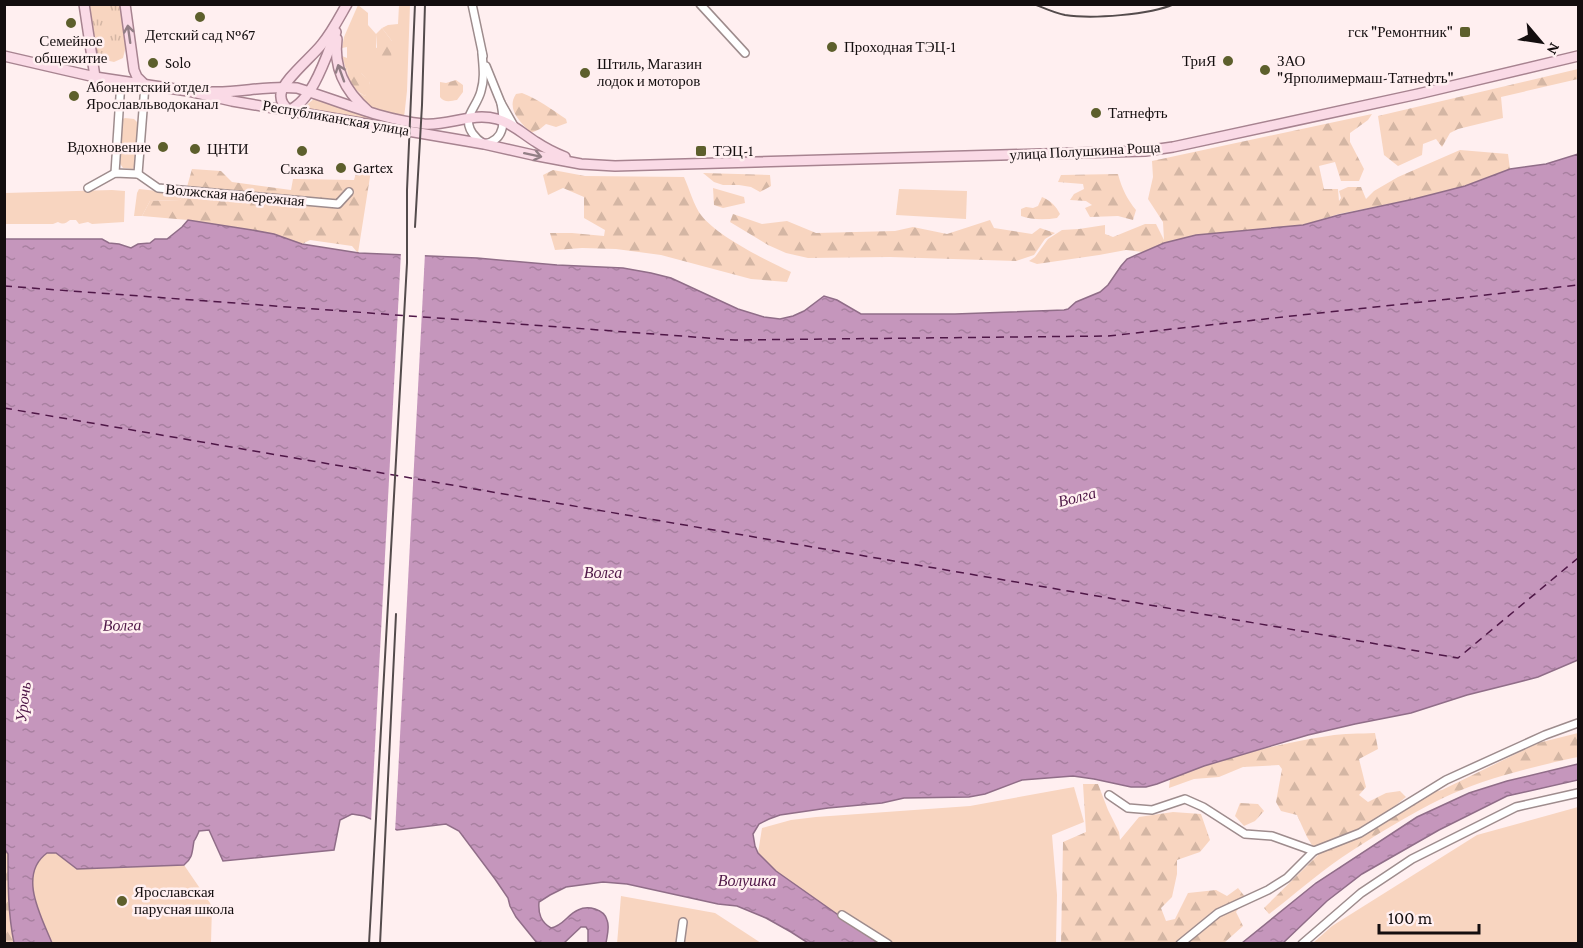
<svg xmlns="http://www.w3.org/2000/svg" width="1583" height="948" viewBox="0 0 1583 948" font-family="'Crimson Pro',serif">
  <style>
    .green { fill: #f8d5c0 }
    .forest { fill: url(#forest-firs) }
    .park { fill: url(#park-tufts) }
    .water { fill: url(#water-ripples); stroke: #906d88; stroke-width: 1.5 }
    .pier { fill: #ffeff0 }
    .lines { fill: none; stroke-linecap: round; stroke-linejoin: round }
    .ferry { stroke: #4f1747; stroke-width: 1.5; stroke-dasharray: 8 6; stroke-linecap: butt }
    .minor-casing { stroke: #9e8c8d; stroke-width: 10 }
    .major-casing { stroke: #a78390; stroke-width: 12 }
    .minor { stroke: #fff; stroke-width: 7 }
    .major { stroke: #fadae6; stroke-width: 9 }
    .rail { stroke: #544b4c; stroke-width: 2 }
    .oneway { stroke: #927e85 }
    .poi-dot { fill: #5d5f2c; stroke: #ffeff0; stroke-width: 2 }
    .labels { text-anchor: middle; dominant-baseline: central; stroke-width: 5; stroke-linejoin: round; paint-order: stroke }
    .poi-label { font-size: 15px; fill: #140e0f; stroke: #ffeff0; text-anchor: start }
    .street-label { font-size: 15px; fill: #140e0f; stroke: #ffeff0 }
    .water-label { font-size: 16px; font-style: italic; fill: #4f1747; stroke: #ffeff0 }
  </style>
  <defs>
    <pattern id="forest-firs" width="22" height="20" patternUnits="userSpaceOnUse" patternTransform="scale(1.5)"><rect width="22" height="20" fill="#f8d5c0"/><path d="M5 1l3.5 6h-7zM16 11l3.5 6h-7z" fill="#d4b6a4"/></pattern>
    <pattern id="park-tufts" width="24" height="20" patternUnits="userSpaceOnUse" patternTransform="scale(1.5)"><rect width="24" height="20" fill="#f8d5c0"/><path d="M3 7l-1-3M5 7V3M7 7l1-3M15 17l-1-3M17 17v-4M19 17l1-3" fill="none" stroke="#d4b6a4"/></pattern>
    <pattern id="water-ripples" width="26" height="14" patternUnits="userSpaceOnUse" patternTransform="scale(1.5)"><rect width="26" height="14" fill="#c596bc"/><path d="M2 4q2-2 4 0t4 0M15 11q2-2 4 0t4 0" fill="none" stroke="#a880a0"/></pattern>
  </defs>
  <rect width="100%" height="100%" fill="#ffeff0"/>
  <g class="green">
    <path d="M358 5 368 13V25L376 34V48L392 41 382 28 388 25 398 24 399 5H410L407 91 404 118C381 112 367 112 354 90L365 96 370 82 362 74 348 67 347 73 342 56 347 58V47L342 48 344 37Z"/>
    <path d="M315 98 378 121 303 108Z"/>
    <path d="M125 118 134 119 138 123 136 162 133 169 123 168 119 162 121 120Z"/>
    <path d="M139 189 185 194 180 200 150 201 142 216H134L137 193Z"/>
    <path d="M899 189 967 191 966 219 896 215Z"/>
    <path d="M112 190 125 191 124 222 92 224 88 222 79 224 76 220H70C66 223 64 225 58 222L53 224H5V193Z"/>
    <path d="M1074 787 1084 822 1052 835 1057 895 1056 943H878L790 882 776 871 758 853 762 828 791 820 816 817 970 806Z"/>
    <path d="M1578 807V943H1313L1332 926 1477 835Z"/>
    <path d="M47 853H56L77 869 184 865 212 906 211 943H52C42 918 17 875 47 853Z"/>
    <path d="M621 896 715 913 761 943 617 944Z"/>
  </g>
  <g class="forest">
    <path d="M382 28 392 41 391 61 378 62 376 34Z"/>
    <path d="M353 66 370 81 369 89 365 96C354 90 345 81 348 67Z"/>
    <path d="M1578 69V79L1501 97 1503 118 1458 129 1450 133 1442 147 1436 139 1423 144 1422 155 1398 166 1384 155 1378 116Z"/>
    <path d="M456 80 463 85V92L457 100C451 101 444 103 440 97V82L446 83Z"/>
    <path d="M522 93C538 99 551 109 566 119L567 123 556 127 546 124 540 129 531 133C520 122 506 109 516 94Z"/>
    <path d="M1372 114 1368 120 1350 133V142L1364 169 1359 181H1341L1335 162 1319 166 1324 189H1338L1339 201 1341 198 1339 191 1348 187H1361L1366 199 1374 191 1398 177 1460 150 1508 154 1510 169 1465 186 1414 199 1339 214 1303 225 1164 243 1143 252 1126 250 1099 255 1037 264 1029 261 1035 257 1048 239 1062 230 1079 229 1105 225V234L1113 237 1145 224H1156L1164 240 1163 222 1148 199 1153 177 1152 161Z"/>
    <path d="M372 164 358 253 357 252 352 246 310 240 302 244 274 234 252 230 188 220 142 216 150 201 180 200 185 194 192 169 221 171 232 182 291 190 293 179 354 180 358 166Z"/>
    <path d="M553 170 585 176 684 177C689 188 694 206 701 215 718 237 766 260 791 272L787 282 751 279 661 255 616 249 582 248 555 250 550 233H572L604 236 605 230 584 218V197L563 188 548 195 543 175Z"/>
    <path d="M703 173 770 175 771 186 760 192 751 187 739 185H723L714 182Z"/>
    <path d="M1118 174C1122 189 1127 199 1136 210L1133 220 1118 216 1090 217 1085 208 1092 205 1086 201 1070 200 1074 194 1084 189 1083 184 1058 182 1061 175Z"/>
    <path d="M713 188 744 197 745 203 723 208 714 205Z"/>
    <path d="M1042 197C1051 201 1056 206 1060 214L1057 218C1045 220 1032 220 1021 216V209L1026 207 1033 208 1038 206Z"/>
    <path d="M733 214 762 224 787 221 816 233 895 231 913 227 947 234 990 220 994 228 1032 234 1040 228 1055 233 1045 239 1034 255 1016 261 890 257 808 258 786 253 768 245 730 222Z"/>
    <path d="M1375 733 1378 749 1359 759 1366 787 1359 795 1368 802 1386 793 1400 791 1406 797 1395 806 1399 811 1419 795 1442 790 1538 743 1578 733V757C1536 766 1482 779 1443 798 1408 815 1374 836 1341 858 1316 875 1293 896 1269 914L1264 908 1318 855 1307 837 1297 815 1281 811 1276 802 1282 769 1279 765 1243 767 1219 777 1194 779 1169 788 1170 779C1219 758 1276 744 1328 736 1344 733 1360 734 1375 733Z"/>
    <path d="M1083 784H1098L1108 810 1119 832 1120 840 1139 817 1173 812 1201 814 1210 840 1200 852 1177 860V874L1172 897 1161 908 1166 921 1175 919 1188 893 1216 890 1227 896 1238 888 1246 898 1236 912 1243 926 1224 943 1061 944 1063 842 1086 832Z"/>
    <path d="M1240 803 1258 804 1264 811 1255 821 1244 826 1235 816Z"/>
    <path d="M6 850 8 854C8 885 8 914 14 943H5L4 852Z"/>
  </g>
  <path class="park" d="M89 5H120L126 46 123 58 114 62 105 60 96 52Z"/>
  <g class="water">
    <path d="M1578 154V660L1538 677 1515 683 1467 695 1411 713 1355 724 1308 735 1204 766 1157 784 1146 787H1131L1094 779 1073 776 1022 780 985 794 969 797 904 798 882 803 828 808 780 815 769 819 759 824 753 834 755 846 758 853 776 871 878 943H808L791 932 766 918 737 906 718 904 627 884 603 882 566 887 550 895 539 902C538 914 541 922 551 928 563 926 568 914 578 910 588 905 604 909 607 920 610 927 607 936 606 943H588V930L586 927H581L564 943H537L516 917 510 906 508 898 495 879 459 831 446 824 397 830 364 816 352 814 340 820 334 850 223 861 209 830 199 831C199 832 195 840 194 841 192 852 193 858 184 865L77 869 56 853H47C17 875 42 918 52 943H14C8 914 8 885 8 854L4 848V239H102L109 243 119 244 131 248 138 244 150 243 155 239H167L182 227 188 220 252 230 274 234 302 244 359 253 477 258 557 265 623 268 651 273 671 278 738 309 764 317 780 319 793 316 804 311 824 296 837 300 861 314H955L1064 310 1068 309 1076 302 1100 292 1108 285 1121 266 1127 259 1164 243 1196 235 1303 225 1339 215 1414 199 1465 186 1510 169 1546 164Z"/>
    <path d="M1578 764V780L1507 796 1439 830 1362 874 1327 901 1283 943H1242L1316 883 1417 817 1469 793 1507 781Z"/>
  </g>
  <path class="pier" d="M401 252 425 253 395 833 371 822Z"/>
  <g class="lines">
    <g class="ferry">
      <path d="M4 286 735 340 1108 336 1578 285"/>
      <path d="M4 408 1458 658 1578 558"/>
    </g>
    <defs>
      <g id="minor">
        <path d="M472 4 483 56"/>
        <path d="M700 4 745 53"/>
        <path d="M482 53C483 66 485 78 481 91 479 100 471 110 469 117 466 129 476 139 484 144 507 140 504 119 501 103"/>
        <path d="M486 66 501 103 514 126"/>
        <path d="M115 173 121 81"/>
        <path d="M138 174 145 85"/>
        <path d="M88 188 115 173 138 174 158 188 338 204 349 192"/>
        <path d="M1109 795 1128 808 1152 810 1185 799 1203 807 1245 834 1272 836 1314 851 1360 833 1446 780 1545 735 1578 723"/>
        <path d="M842 915 888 944"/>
        <path d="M680 944 683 922"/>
        <path d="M1180 944 1218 913 1268 890 1287 878 1314 851"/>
        <path d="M1302 944 1361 893 1412 859 1516 807 1578 793"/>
      </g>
      <g id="major">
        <path d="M84 4 95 77"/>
        <path d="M125 4 134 70 137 77 145 85"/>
        <path d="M337 39C333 69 346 92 368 111"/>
        <path d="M4 56 95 77 188 91 232 101 484 144 533 155 581 164 615 166 1145 151 1173 147 1418 94 1578 56"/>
        <path d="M212 92C240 93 268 85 297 88 340 101 378 119 424 124 449 126 472 112 497 119 512 123 523 134 536 142 545 148 555 153 565 157"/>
        <path d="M289 110C284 106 280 101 281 94 282 81 313 56 322 44 332 32 339 18 347 4"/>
        <path d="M289 110C313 101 327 54 336 32"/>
      </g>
    </defs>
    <use href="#minor" class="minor-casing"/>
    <use href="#major" class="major-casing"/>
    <use href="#minor" class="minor"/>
    <use href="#major" class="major"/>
    <g class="rail">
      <path d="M1034 4C1044 8 1055 13 1065 15 1092 19 1150 15 1174 4"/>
      <path d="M415 227 422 105 425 4"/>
      <path d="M369 944 407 263V190L415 4"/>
      <path d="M380 944 396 614"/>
    </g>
  </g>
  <defs><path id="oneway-shaft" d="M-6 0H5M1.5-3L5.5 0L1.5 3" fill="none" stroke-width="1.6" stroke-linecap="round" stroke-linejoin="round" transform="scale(1.5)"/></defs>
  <g class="oneway">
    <use href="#oneway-shaft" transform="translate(129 34) rotate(-98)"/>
    <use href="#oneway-shaft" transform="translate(341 73) rotate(-110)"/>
    <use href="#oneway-shaft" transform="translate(533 155) rotate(12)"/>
  </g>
  <g class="poi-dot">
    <circle cx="200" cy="17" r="6"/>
    <circle cx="71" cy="23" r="6"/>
    <rect x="1459" y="26" width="12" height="12" rx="3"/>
    <circle cx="832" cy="47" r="6"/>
    <circle cx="1228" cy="61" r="6"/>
    <circle cx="153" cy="63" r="6"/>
    <circle cx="1265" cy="70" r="6"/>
    <circle cx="585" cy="73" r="6"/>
    <circle cx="74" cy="96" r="6"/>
    <circle cx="1096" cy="113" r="6"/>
    <circle cx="163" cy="147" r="6"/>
    <circle cx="195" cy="149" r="6"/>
    <circle cx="302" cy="151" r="6"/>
    <rect x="695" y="145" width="12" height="12" rx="3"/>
    <circle cx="341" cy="168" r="6"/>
    <circle cx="122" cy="901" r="6"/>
  </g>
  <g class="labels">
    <g class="poi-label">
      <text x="1453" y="32" text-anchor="end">гск "Ремонтник"</text>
      <text x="200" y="35" text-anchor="middle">Детский сад №67</text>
      <text x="71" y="41" text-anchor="middle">Семейное<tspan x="71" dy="17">общежитие</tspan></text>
      <text x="844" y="47">Проходная ТЭЦ-1</text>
      <text x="1216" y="61" text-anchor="end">ТриЯ</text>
      <text x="1277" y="61">ЗАО<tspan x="1277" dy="17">"Ярполимермаш-Татнефть"</tspan></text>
      <text x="165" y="63">Solo</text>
      <text x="597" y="64">Штиль, Магазин<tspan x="597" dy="17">лодок и моторов</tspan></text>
      <text x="86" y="87">Абонентский отдел<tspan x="86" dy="17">Ярославльводоканал</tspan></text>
      <text x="1108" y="113">Татнефть</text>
      <text x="151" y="147" text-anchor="end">Вдохновение</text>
      <text x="207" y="149">ЦНТИ</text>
      <text x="713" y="151">ТЭЦ-1</text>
      <text x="353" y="168">Gartex</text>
      <text x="302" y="169" text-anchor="middle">Сказка</text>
      <text x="134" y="892">Ярославская<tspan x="134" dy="17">парусная школа</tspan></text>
    </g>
    <g class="street-label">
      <text transform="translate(336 118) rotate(10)">Республиканская улица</text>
      <text transform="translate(1085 151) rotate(-3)">улица Полушкина Роща</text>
      <text transform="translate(235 195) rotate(5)">Волжская набережная</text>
    </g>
    <g class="water-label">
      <text transform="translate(1077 497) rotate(-14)">Волга</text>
      <text x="603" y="572">Волга</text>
      <text transform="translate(122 625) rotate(-1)">Волга</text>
      <text transform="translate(23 702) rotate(-83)">Урочь</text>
      <text x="747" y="880">Волушка</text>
    </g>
  </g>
  <rect width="1583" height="948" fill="none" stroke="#140e0f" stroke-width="12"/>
  <g transform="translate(1541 42) rotate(119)" stroke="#ffeff0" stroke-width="4.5" paint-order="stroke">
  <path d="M0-4.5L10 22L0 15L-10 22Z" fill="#140e0f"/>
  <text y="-9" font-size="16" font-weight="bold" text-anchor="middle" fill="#140e0f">N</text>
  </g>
  <path d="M1379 924v9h100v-9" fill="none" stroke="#140e0f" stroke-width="3"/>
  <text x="1388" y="924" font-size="18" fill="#140e0f" stroke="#ffeff0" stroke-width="4.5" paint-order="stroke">100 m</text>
</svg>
